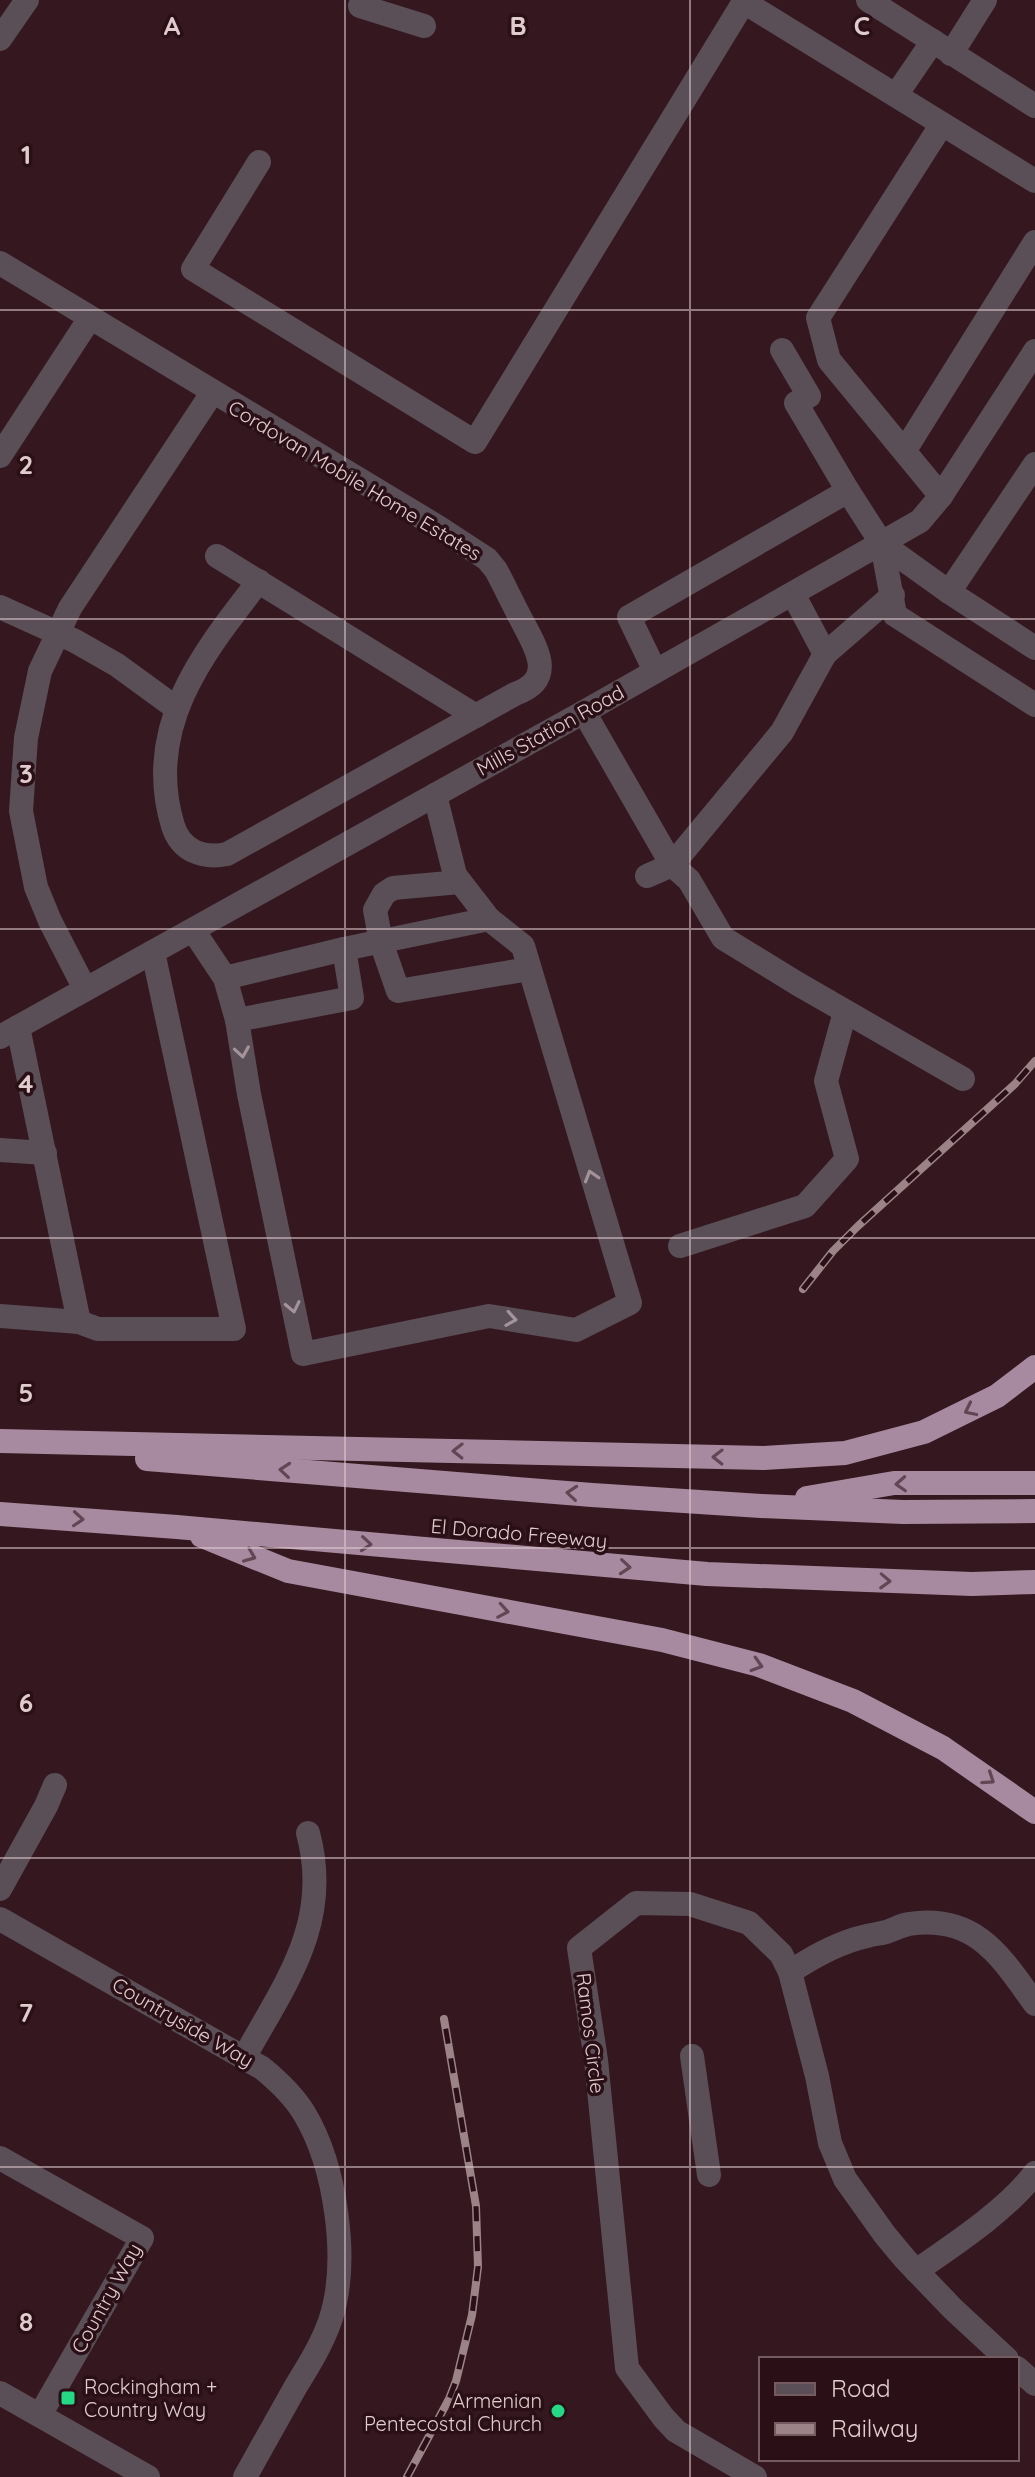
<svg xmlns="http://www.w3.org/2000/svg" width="1035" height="2477" viewBox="0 0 1035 2477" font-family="Quicksand,sans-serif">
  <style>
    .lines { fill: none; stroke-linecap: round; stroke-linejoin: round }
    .minor { stroke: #5a4e57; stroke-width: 24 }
    .highway { stroke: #a78aa0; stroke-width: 24 }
    .rail-casing { stroke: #9b8388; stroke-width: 8 }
    .rail { stroke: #2a0f16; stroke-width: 5; stroke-dasharray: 15; stroke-linecap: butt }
    .oneway { stroke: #a49399 }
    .oneway2 { stroke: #624654 }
    .grid { fill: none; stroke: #e0cccf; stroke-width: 2; stroke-opacity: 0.55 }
    .poi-dot { fill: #24d886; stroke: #2a0f16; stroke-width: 3 }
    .labels { text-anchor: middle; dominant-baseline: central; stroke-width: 7; stroke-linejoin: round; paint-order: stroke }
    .street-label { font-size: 20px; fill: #e0cccf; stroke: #2a0f16 }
    .poi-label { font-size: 20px; fill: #e0cccf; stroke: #2a0f16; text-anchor: start }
    .grid-label { font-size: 26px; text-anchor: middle; font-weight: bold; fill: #e0cccf; stroke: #2a0f16; stroke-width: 7; stroke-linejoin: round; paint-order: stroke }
  </style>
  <rect width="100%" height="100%" fill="#35181f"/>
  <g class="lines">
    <g class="minor">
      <path d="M366 0 360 6 424 26"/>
      <path d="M868 0 1035 106"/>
      <path d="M744 2 1035 181"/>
      <path d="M0 39 27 0"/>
      <path d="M951 54 985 0"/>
      <path d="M896 95 933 41"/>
      <path d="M259 162 193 269 475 442 745 0"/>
      <path d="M0 263 438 527 487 559 496 570C505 587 513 604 522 621 536 648 557 679 515 694L227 854C203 859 181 851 173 826 143 728 202 654 259 581"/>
      <path d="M782 350 809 396 796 403 848 491 882 544 949 592 1035 648"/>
      <path d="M905 450 1035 242"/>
      <path d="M0 456 90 318"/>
      <path d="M941 496 829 360 818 318 942 124"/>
      <path d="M882 544 895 615 1035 705"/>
      <path d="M217 556 476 716"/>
      <path d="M949 592 1035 464"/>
      <path d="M793 594 825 654"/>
      <path d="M0 607 75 641 117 665 176 708"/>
      <path d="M655 671 629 617 848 491"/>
      <path d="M584 712 672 865 689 880 723 938 798 984 963 1079"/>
      <path d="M647 876 672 865 782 732 825 654 893 595"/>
      <path d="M460 882 393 888 384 894 375 910 381 942 398 991 529 969"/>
      <path d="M193 930 225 978 237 1020 249 1094 303 1354 489 1316 576 1330 630 1303 523 946 489 919 455 875 435 795"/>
      <path d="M225 978 344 949 489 919"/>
      <path d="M85 989 50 921 36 887 21 811 26 738 40 671 70 608 212 393"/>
      <path d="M237 1020 352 998 344 949"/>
      <path d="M18 1027 79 1322"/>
      <path d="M0 1037 584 712 920 521 941 496 1035 351"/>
      <path d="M0 1150 45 1153"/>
      <path d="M680 1246 805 1206 847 1159 826 1081 845 1012"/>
      <path d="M0 1316 79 1322 98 1329H234L153 952"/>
      <path d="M0 1889 46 1806 55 1785"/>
      <path d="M0 1919 262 2068C278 2081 293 2095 304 2113 336 2166 350 2262 330 2321 322 2344 309 2365 296 2386 279 2416 262 2447 245 2477"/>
      <path d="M790 1972C814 1956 839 1942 867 1936 873 1934 880 1934 886 1932 893 1930 901 1925 909 1924 976 1914 1001 1957 1035 2004"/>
      <path d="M245 2056C286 1982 332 1922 308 1833"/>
      <path d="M692 2056 709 2175"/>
      <path d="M0 2158 142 2238 40 2415"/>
      <path d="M916 2271C955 2244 1007 2210 1035 2173"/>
      <path d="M1017 2368 1035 2384"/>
      <path d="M0 2393 148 2477"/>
      <path d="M755 2477 676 2431 663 2417 627 2368 596 2060 579 1948 636 1903 690 1904 749 1923 781 1954 790 1972 817 2076 830 2143 845 2179 885 2235 905 2259 953 2309 1007 2359"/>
    </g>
    <g class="highway">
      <path d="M0 1441 764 1458 845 1453 924 1432 997 1396 1035 1367"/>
      <path d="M147 1459 592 1495 761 1506 903 1512 1035 1511"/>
      <path d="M807 1498 894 1483H1035"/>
      <path d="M0 1514 177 1527 707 1574 972 1584 1035 1582"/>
      <path d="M202 1536 288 1571 662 1640 759 1665 853 1701 943 1748 1035 1812"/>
    </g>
    <defs>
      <g id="rail">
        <path d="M803 1289 833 1251 858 1226 1015 1084 1035 1061"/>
        <path d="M407 2477 449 2399 456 2381 472 2315 478 2267 476 2206 444 2019"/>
      </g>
    </defs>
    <use href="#rail" class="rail-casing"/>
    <use href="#rail" class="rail"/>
  </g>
  <defs><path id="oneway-chevron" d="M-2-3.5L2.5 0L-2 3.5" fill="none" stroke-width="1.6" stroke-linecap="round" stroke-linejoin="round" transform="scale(2)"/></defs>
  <g class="oneway">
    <use href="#oneway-chevron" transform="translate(242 1052) rotate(81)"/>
    <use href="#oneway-chevron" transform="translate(591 1176) rotate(-107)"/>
    <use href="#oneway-chevron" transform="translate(293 1307) rotate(78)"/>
    <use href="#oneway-chevron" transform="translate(511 1319) rotate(9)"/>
  </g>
  <g class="oneway2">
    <use href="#oneway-chevron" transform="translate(970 1410) rotate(154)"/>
    <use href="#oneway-chevron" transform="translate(458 1451) rotate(-179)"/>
    <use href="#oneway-chevron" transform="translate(718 1457) rotate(-179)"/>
    <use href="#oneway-chevron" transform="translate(285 1470) rotate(-175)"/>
    <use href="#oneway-chevron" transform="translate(901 1484) rotate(177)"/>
    <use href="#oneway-chevron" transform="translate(572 1493) rotate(-175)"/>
    <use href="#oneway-chevron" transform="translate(78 1519) rotate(4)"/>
    <use href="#oneway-chevron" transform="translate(366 1544) rotate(5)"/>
    <use href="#oneway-chevron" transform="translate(250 1556) rotate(22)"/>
    <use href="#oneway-chevron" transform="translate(625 1567) rotate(5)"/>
    <use href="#oneway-chevron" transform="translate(885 1581) rotate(2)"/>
    <use href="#oneway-chevron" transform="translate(503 1611) rotate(10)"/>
    <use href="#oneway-chevron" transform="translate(757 1665) rotate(17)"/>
    <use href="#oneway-chevron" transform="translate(989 1779) rotate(34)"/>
  </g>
  <path class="grid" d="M345 0V2477M690 0V2477M0 310H1035M0 619H1035M0 929H1035M0 1238H1035M0 1548H1035M0 1858H1035M0 2167H1035"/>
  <g class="poi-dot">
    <rect x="60" y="2390" width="16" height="16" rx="4"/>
    <circle cx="558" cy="2411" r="8"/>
  </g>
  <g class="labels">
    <g class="street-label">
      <text transform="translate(355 480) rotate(31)">Cordovan Mobile Home Estates</text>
      <text transform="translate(550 730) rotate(-29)">Mills Station Road</text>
      <text transform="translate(519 1533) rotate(5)">El Dorado Freeway</text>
      <text transform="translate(183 2022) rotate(30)">Countryside Way</text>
      <text transform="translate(591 2033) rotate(83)">Ramos Circle</text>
      <text transform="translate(106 2298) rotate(-61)">Country Way</text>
    </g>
    <g class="poi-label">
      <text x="84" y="2386">Rockingham +<tspan x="84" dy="23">Country Way</tspan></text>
      <text x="542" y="2400" text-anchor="end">Armenian<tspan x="542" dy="23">Pentecostal Church</tspan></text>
    </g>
  </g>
  <g class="grid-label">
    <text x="172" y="35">A</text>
    <text x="518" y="35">B</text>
    <text x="862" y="35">C</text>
    <text x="26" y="164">1</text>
    <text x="26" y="474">2</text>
    <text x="26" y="783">3</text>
    <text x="26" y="1093">4</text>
    <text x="26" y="1402">5</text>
    <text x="26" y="1712">6</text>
    <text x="26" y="2022">7</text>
    <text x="26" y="2331">8</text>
  </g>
  <rect x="759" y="2357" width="260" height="104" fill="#2a0f16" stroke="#735b60" stroke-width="2"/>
  <rect x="775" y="2383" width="40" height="12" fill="#5a4e57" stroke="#735b60" stroke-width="2"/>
  <text x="831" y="2397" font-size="24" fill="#e0cccf">Road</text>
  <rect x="775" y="2423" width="40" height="12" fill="#9b8388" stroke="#735b60" stroke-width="2"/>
  <text x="831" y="2437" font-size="24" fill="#e0cccf">Railway</text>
</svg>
